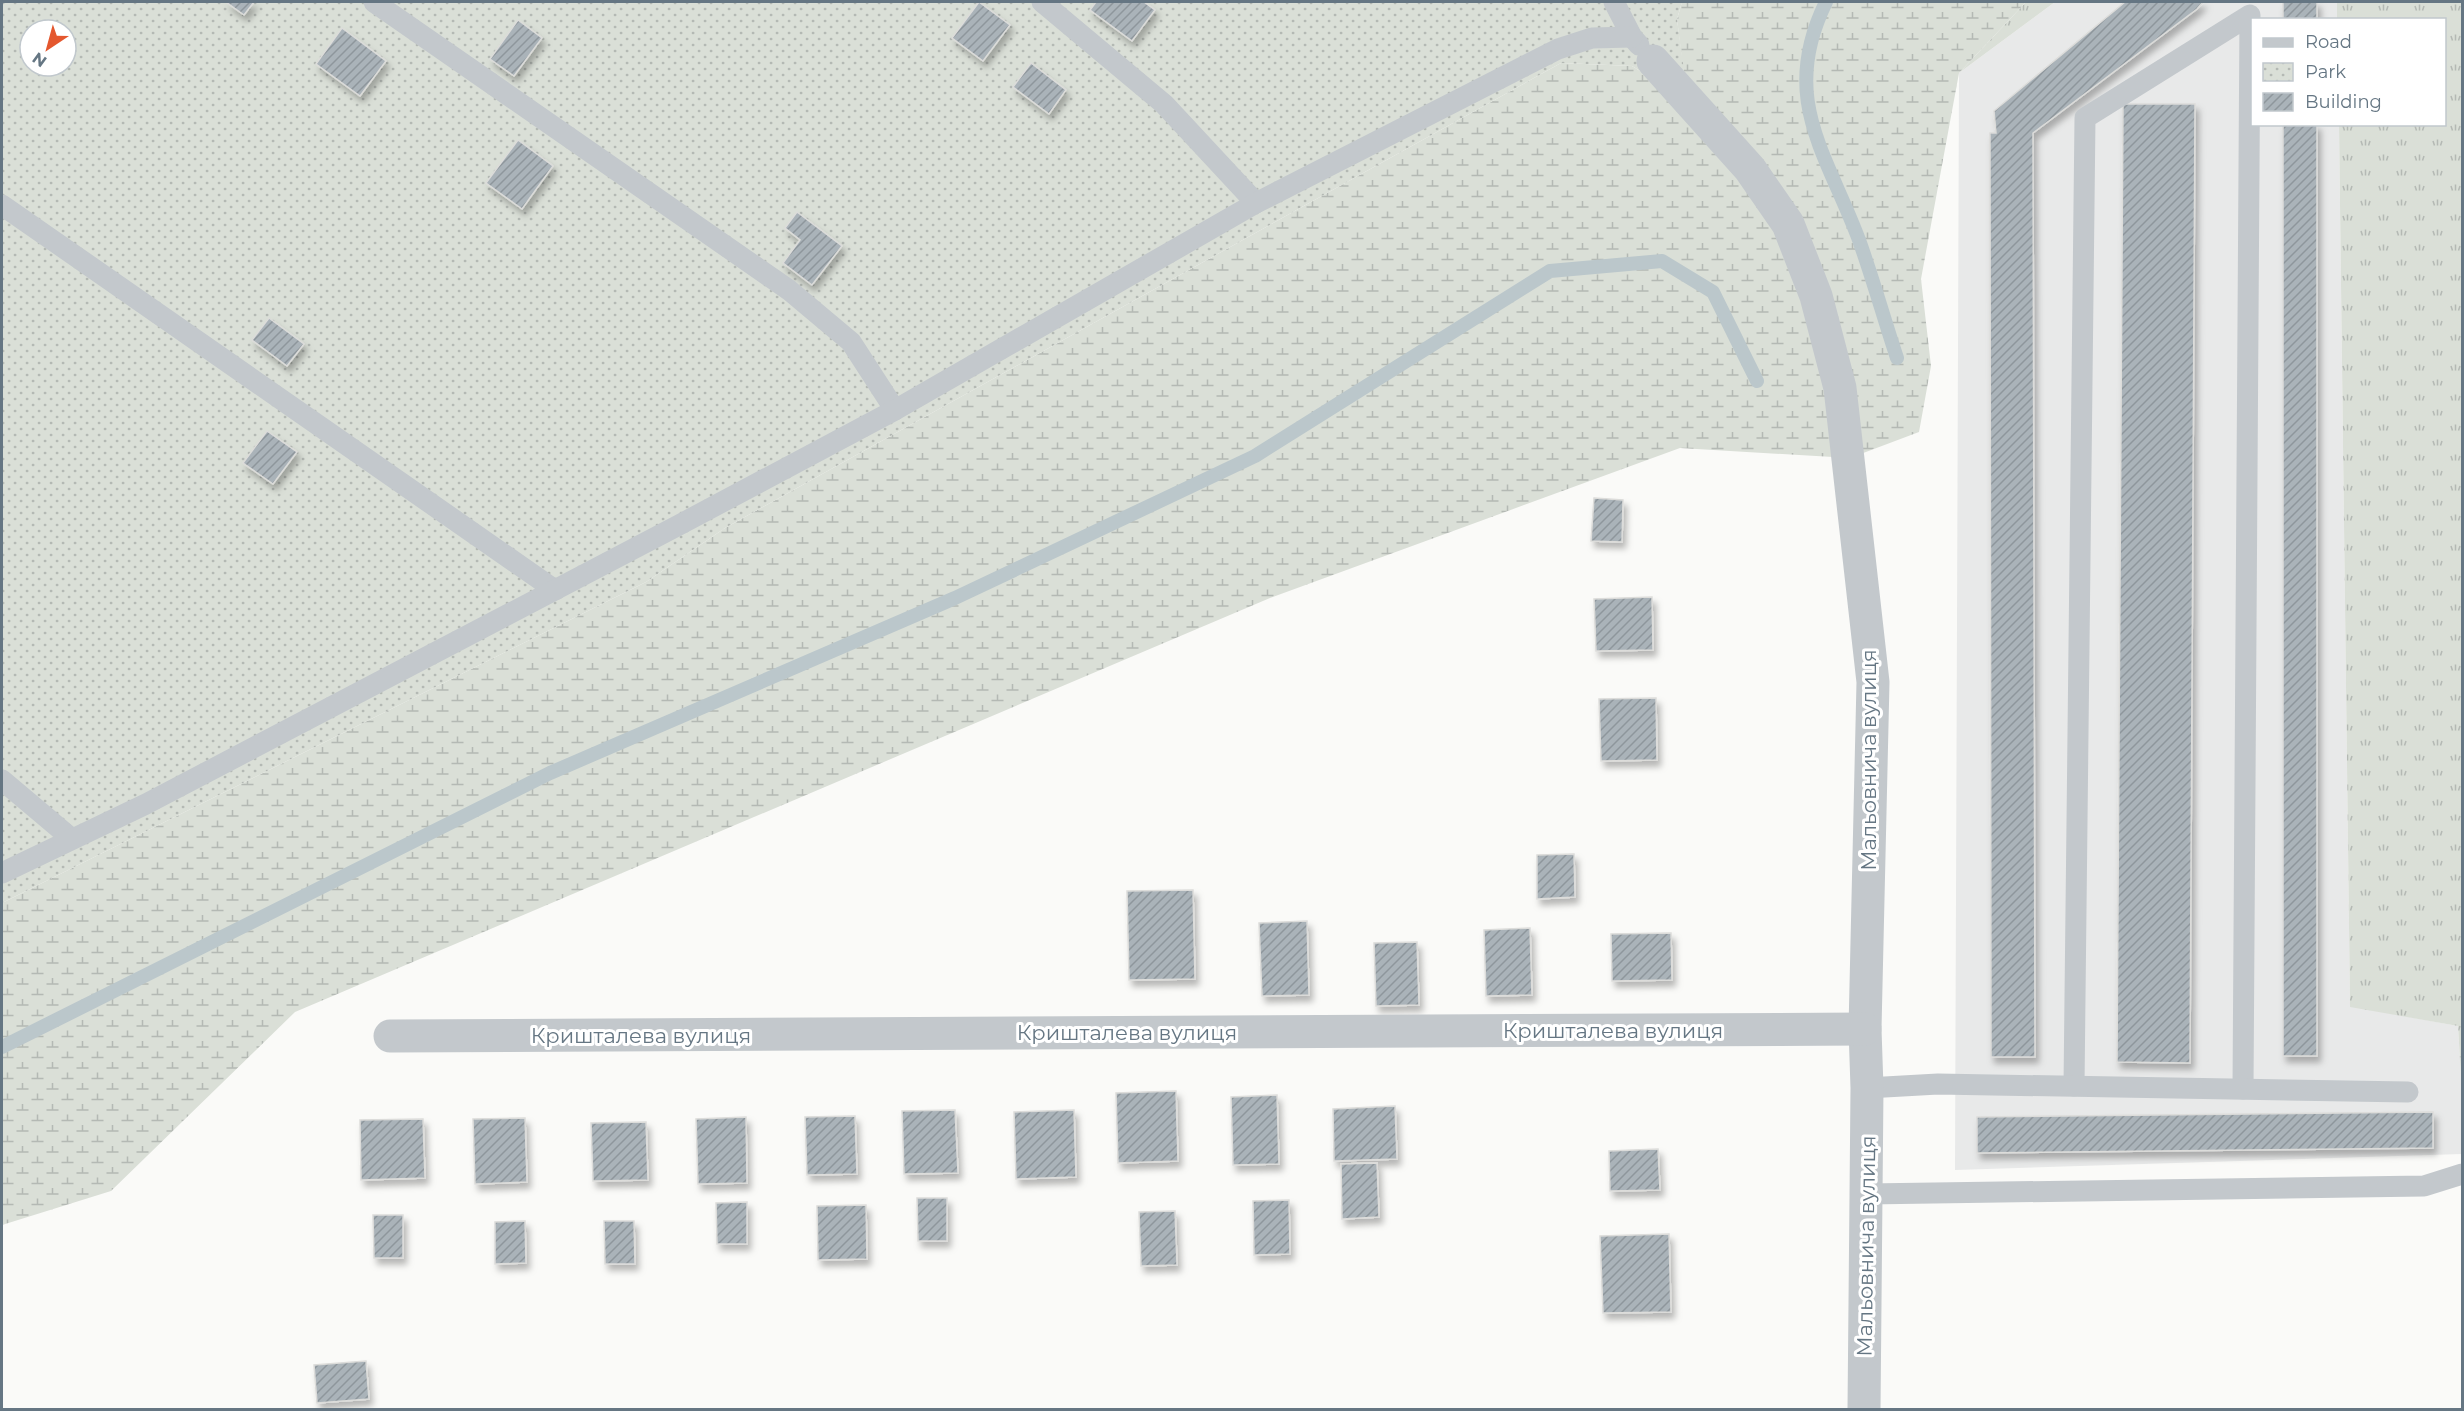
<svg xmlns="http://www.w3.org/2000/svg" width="2464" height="1411" viewBox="0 0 2464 1411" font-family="Montserrat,sans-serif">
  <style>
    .built { fill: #e8e9e9 }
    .grass { fill: url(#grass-tufts) }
    .wetland { fill: url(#wetland-marsh) }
    .park { fill: url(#park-dots); fill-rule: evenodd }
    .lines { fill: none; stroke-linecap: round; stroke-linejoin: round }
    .stream { stroke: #bbc7cb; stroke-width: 14 }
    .building { fill: url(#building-hatch); stroke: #dcdcda; stroke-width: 1.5; filter: url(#shadow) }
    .service { stroke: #c3c8cc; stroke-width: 21 }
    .minor { stroke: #c3c8cc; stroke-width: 33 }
    .labels { text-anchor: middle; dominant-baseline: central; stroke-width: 6; stroke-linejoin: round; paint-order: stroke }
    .street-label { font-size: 21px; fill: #657683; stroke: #fff }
  </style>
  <defs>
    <pattern id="grass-tufts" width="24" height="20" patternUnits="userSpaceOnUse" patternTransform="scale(1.5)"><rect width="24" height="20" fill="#dadfd7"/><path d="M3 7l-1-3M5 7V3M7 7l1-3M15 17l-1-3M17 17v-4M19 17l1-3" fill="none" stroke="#b4b9b4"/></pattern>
    <pattern id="wetland-marsh" width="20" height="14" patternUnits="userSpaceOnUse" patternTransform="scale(1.5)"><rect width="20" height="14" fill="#dadfd7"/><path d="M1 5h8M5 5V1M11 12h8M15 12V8" fill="none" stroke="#b4b9b4"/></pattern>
    <pattern id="park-dots" width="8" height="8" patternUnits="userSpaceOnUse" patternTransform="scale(1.5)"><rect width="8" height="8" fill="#dadfd7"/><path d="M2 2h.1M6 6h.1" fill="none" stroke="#b4b9b4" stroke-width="1.8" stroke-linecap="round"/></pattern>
    <pattern id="building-hatch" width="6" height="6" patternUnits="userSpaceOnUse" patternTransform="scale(1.5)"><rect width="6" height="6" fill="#aab3b9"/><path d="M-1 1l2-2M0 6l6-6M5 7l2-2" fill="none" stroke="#8e969c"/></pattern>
    <filter id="shadow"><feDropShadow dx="3.5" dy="6" stdDeviation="3" flood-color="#0004"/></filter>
  </defs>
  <rect width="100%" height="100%" fill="#fafaf8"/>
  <path class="built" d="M2055 2H2337V19L2252 20V124L2339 125 2350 1006 2458 1026 2462 1094V1154L1955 1170 1959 73Z"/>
  <g class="grass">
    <path d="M2026 2H2055L1959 73Z"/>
    <path d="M2337 2H2462V1094L2458 1026 2350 1007 2339 125 2444 124V20L2337 19Z"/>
  </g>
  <path class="wetland" d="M1682 2H2026L1959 73 1921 279 1931 366 1919 432 1850 458 1680 448 1270 598 295 1012 111 1191 2 1225V903L646 582 725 528 1561 63 1632 66 1687 100 1677 19Z"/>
  <path class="park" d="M2 2H1682L1677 19 1688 100 1632 66 1561 63 725 528 646 582 2 903ZM30 30H66V66H30Z"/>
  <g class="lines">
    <g class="stream">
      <path d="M1826 2C1779 98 1826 152 1859 240 1873 279 1884 319 1897 358"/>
      <path d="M2 1047 550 773 955 598 1255 456 1550 271 1662 261 1713 292 1757 381"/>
    </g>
  </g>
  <g class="building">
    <path d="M226 2H254L244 15Z"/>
    <path d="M979 2 1010 25 983 61 952 38Z"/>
    <path d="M1096 2H1144L1155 10 1132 41 1090 10Z"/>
    <path d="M2125 2H2203L2197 9 2033 133 2035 1057H1991L1990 133H1996L1994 111Z"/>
    <rect x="2283" y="2" width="34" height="18"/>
    <path d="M518 20 542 38 514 76 490 59Z"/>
    <path d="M342 28 386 61 360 96 316 64Z"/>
    <path d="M1031 63 1066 90 1049 114 1013 87Z"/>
    <path d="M2123 104H2195L2190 1063 2117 1062Z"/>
    <rect x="2283" y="124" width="34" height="932"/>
    <path d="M518 140 553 166 522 209 486 183Z"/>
    <path d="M797 212 842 246 812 285 783 263 800 240 785 228Z"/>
    <path d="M269 318 304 344 287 366 252 340Z"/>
    <path d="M267 431 297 452 273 484 243 463Z"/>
    <path d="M1594 498 1623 500 1622 542 1591 541Z"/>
    <path d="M1652 597 1653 650 1596 651 1594 599Z"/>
    <path d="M1656 698 1657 760 1601 761 1599 699Z"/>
    <path d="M1574 854 1575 897 1537 899V855Z"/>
    <path d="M1193 890 1195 979 1129 980 1127 891Z"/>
    <path d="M1307 921 1309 995 1262 996 1259 923Z"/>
    <path d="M1530 928 1532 995 1486 996 1484 930Z"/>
    <path d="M1671 933 1672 980 1612 981 1611 934Z"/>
    <path d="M1417 942 1419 1005 1376 1006 1374 943Z"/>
    <path d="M1176 1091 1178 1161 1118 1163 1116 1093Z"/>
    <path d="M1277 1095 1279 1164 1233 1165 1231 1097Z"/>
    <path d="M1395 1106 1397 1159 1334 1161 1333 1109Z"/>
    <path d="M955 1110 958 1173 904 1174 902 1111Z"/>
    <path d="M1074 1110 1076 1177 1016 1179 1014 1112Z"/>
    <path d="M2433 1112V1148L1977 1153V1117Z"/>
    <path d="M855 1116 857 1174 807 1175 805 1117Z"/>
    <path d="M746 1117 747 1183 698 1184 696 1119Z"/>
    <path d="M525 1118 527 1182 475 1184 473 1119Z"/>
    <path d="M423 1119 425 1178 361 1180 360 1120Z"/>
    <path d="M646 1122 648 1180 593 1181 591 1123Z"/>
    <path d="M1658 1149 1660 1190 1610 1191 1609 1151Z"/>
    <path d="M1377 1163 1379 1217 1342 1219 1341 1164Z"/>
    <path d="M917 1198H947V1241H918Z"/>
    <path d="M1289 1200 1290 1254 1254 1255 1253 1201Z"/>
    <path d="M747 1202V1244H717L716 1203Z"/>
    <path d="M866 1205 867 1259 818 1260 817 1206Z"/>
    <path d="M1175 1211 1177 1265 1141 1266 1139 1212Z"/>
    <path d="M373 1215H403V1258H374Z"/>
    <path d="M525 1221 526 1263 495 1264V1222Z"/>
    <path d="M604 1221H634L635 1264H605Z"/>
    <path d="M1669 1234 1671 1312 1603 1313 1600 1236Z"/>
    <path d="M366 1361 369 1399 317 1403 314 1365Z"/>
  </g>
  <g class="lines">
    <g class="service">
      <path d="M374 2 789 290 851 342 895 410"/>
      <path d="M1042 2 1164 104 1256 203"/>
      <path d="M1614 2 1632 37 1639 45"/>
      <path d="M2 205 555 590"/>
      <path d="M2 780 72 839"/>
      <path d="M2 873 146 804 679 525 895 410 1256 203 1558 49 1592 38 1632 37"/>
      <path d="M2074 1086 2085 118 2250 15 2243 1089"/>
      <path d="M1867 1088 1938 1084 2408 1092"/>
      <path d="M1867 1194 2424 1186 2462 1174"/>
    </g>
    <g class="minor">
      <path d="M1653 61 1750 169 1788 224 1816 296 1840 388 1873 682 1865 1029 1867 1088 1864 1410"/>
      <path d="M390 1036 1865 1029"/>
    </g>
  </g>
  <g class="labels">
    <g class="street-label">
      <text transform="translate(1868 760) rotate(-90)">Мальовнича вулиця</text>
      <text x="1613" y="1030">Кришталева вулиця</text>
      <text x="1127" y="1032">Кришталева вулиця</text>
      <text x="641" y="1035">Кришталева вулиця</text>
      <text transform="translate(1866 1246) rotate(-89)">Мальовнича вулиця</text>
    </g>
  </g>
  <rect width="2464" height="1411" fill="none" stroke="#657683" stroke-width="6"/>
  <rect x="2251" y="18" width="195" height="108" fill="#ffffff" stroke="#c1c8cd" stroke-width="1.5"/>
  <rect x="2263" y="38" width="30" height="9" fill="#c3c8cc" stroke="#c1c8cd" stroke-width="1.5"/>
  <text x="2305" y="48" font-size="18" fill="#657683">Road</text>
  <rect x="2263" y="63" width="30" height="18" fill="url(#park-dots)" stroke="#c1c8cd" stroke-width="1.5"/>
  <text x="2305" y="78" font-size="18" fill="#657683">Park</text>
  <rect x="2263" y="93" width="30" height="18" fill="url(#building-hatch)" stroke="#c1c8cd" stroke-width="1.5"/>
  <text x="2305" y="108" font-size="18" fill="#657683">Building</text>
  <g transform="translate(48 48) rotate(216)"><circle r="28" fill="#ffffff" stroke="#c1c8cd" stroke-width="1.5"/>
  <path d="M0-4.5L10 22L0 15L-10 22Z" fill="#e4572e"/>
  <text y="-9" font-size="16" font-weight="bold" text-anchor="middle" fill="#657683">N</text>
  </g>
</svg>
